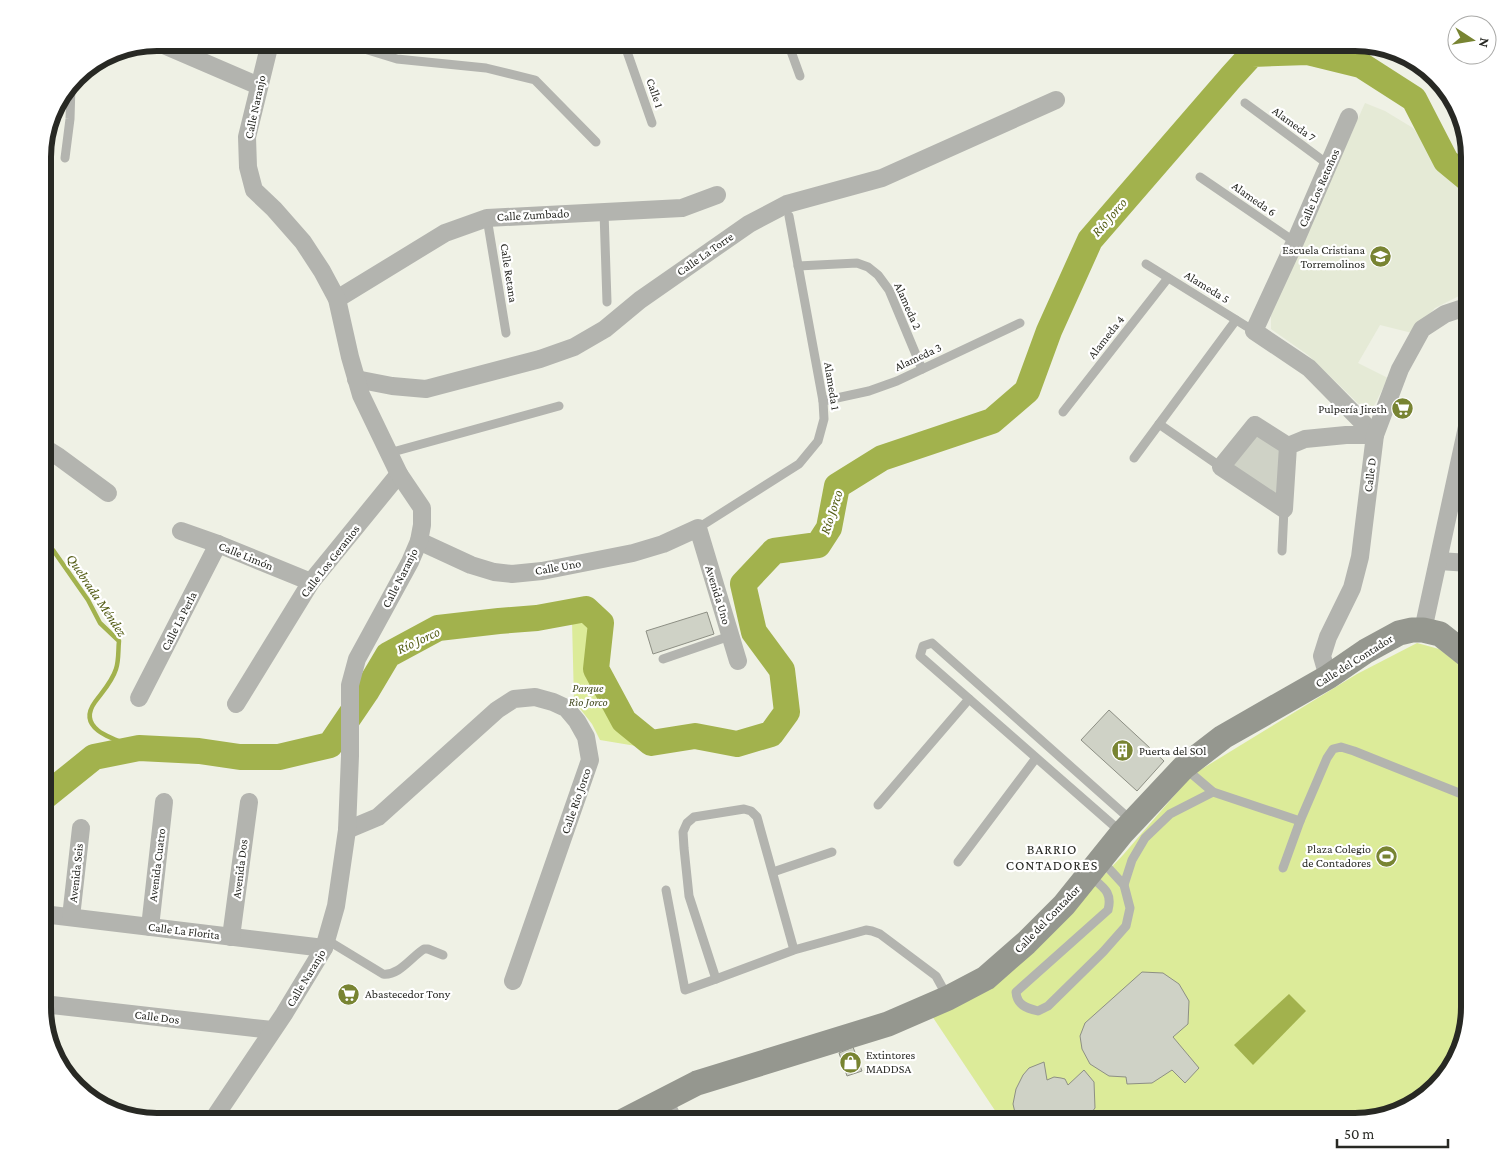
<svg xmlns="http://www.w3.org/2000/svg" width="1512" height="1164" viewBox="0 0 1512 1164" font-family="'Crimson Pro',serif">
  <style>
    .built { fill: #e5ead6 }
    .green { fill: #dceb99 }
    .water { fill: #a2b24d }
    .lines { fill: none; stroke-linecap: round; stroke-linejoin: round }
    .stream { stroke: #a2b24d; stroke-width: 4.5 }
    .river { stroke: #a2b24d; stroke-width: 26 }
    .building { fill: #cfd2c6; stroke: #8d8f84 }
    .lane { stroke: #b3b4af; stroke-width: 9 }
    .street { stroke: #b3b4af; stroke-width: 18 }
    .secondary { stroke: #95978f; stroke-width: 25 }
    .labels { text-anchor: middle; dominant-baseline: central; stroke-width: 4.5; stroke-linejoin: round; paint-order: stroke }
    .street-label { font-size: 12px; fill: #282924; stroke: #fff }
    .poi-label { font-size: 12px; fill: #282924; stroke: #fff; text-anchor: end }
    .park-label { font-size: 12px; font-style: italic; fill: #454c22; stroke: #fff }
    .water-label { font-size: 14px; font-style: italic; fill: #545d15; stroke: #fff }
    .neighbourhood-label { font-size: 14px; letter-spacing: 1px; fill: #282924; stroke: #fff }
    .rim { fill: none; stroke: #282924; stroke-width: 6 }
  </style>
  <rect width="100%" height="100%" fill="#eff1e5"/>
  <path class="built" d="M1365 103 1385 111 1413 128 1425 145 1434 164 1469 195V221L1463 294 1435 308 1412 333 1380 325 1358 363 1388 378 1372 410 1364 409 1308 355 1271 329V314Z"/>
  <g class="green">
    <path d="M572 621 590 623 595 627 589 670 621 726 648 748 600 740 592 724 574 701Z"/>
    <path d="M1417 643 1439 649 1469 672V1007L1446 1077 1405 1110 1355 1121H1144L1120 1117 1113 1121H1002L932 1016 1016 967 1123 855 1192 775 1357 674Z"/>
  </g>
  <path class="water" d="M1289 994 1306 1011 1253 1065 1234 1045Z"/>
  <g class="lines">
    <path class="stream" d="M43 543 53 550 88 600 100 623 119 641C118 650 119 660 116 669 112 682 103 691 95 702 74 731 120 741 139 748"/>
    <path class="river" d="M43 798 94 757 139 748 199 751 240 757H279L330 745 366 692 388 655 438 628 499 621 537 618 586 609 601 623 596 669 624 721 651 743 695 736 737 744 771 734 787 712 782 670 754 632 743 584 774 551 818 545 829 528 837 486 882 458 992 421 1027 391 1049 331 1090 240 1232 76 1252 54 1308 52 1361 65 1414 99 1446 161 1469 180"/>
  </g>
  <g class="building">
    <path d="M1256 431 1284 448 1279 500 1228 467Z"/>
    <path d="M707 612 714 634 653 654 646 631Z"/>
    <path d="M1109 710 1164 761 1137 791 1081 740Z"/>
    <path d="M1142 972 1163 973 1179 984 1189 1001 1188 1024 1173 1037 1199 1068 1185 1083 1172 1070 1152 1083 1127 1084 1126 1077 1109 1076 1090 1064 1082 1049 1080 1036 1085 1023Z"/>
    <path d="M853 1047 862 1071 847 1076 839 1053Z"/>
    <path d="M1044 1062 1047 1080 1054 1077 1061 1078 1065 1079 1068 1085 1084 1070 1094 1082 1095 1108 1085 1121H1020L1016 1117 1013 1104 1016 1089 1023 1075 1029 1068Z"/>
  </g>
  <g class="lines">
    <g class="lane">
      <path d="M345 43 397 59 486 68 535 80 596 142"/>
      <path d="M624 43 652 123"/>
      <path d="M788 43 800 76"/>
      <path d="M1245 103 1329 165"/>
      <path d="M65 158 70 119 71 85"/>
      <path d="M1200 177 1295 242"/>
      <path d="M604 212 607 302"/>
      <path d="M487 218 506 333"/>
      <path d="M1146 264 1254 331"/>
      <path d="M798 266 857 263 868 267 878 275 889 290 922 369"/>
      <path d="M823 401 869 391 897 381 1020 323"/>
      <path d="M1063 412 1168 278"/>
      <path d="M1159 424 1221 467"/>
      <path d="M389 453 559 406"/>
      <path d="M1134 458 1236 320"/>
      <path d="M698 528 799 464 818 441 824 419 823 401 789 216"/>
      <path d="M1282 551 1284 509"/>
      <path d="M663 659 730 636"/>
      <path d="M1186 769 1213 792 1300 821 1327 758 1333 749 1341 747 1354 751 1469 797"/>
      <path d="M878 805 969 699"/>
      <path d="M1121 832 920 656 923 646 932 643 1132 821"/>
      <path d="M958 862 1036 758"/>
      <path d="M1283 868 1300 821"/>
      <path d="M773 872 832 852"/>
      <path d="M1089 875C1102 887 1113 891 1108 910L1016 992C1017 1005 1026 1008 1038 1011L1048 1006 1103 952 1126 926 1130 908 1124 885 1102 861"/>
      <path d="M1124 885 1132 860 1145 838 1170 814 1213 792"/>
      <path d="M666 890 685 990 716 979"/>
      <path d="M327 940 383 974C399 976 411 957 424 949H428L443 955"/>
      <path d="M794 950 757 817 751 811 744 809 694 817 687 823 683 832 684 848 689 896 716 979 794 950 866 930 872 931 880 934 936 976 947 996"/>
      <path d="M1453 1056 1456 1045"/>
    </g>
    <g class="street">
      <path d="M159 43 259 86"/>
      <path d="M1349 117 1295 242 1254 331 1309 368 1375 435"/>
      <path d="M337 299 445 233 487 218 682 208 717 195"/>
      <path d="M356 379 392 386 426 389 540 359 574 347 605 329 640 300 749 224 787 204 882 178 1056 100"/>
      <path d="M1288 446 1255 425 1221 467 1284 509 1288 446 1305 439 1346 435H1375"/>
      <path d="M43 447 59 457 108 493"/>
      <path d="M181 531 218 544 311 582"/>
      <path d="M419 541 471 565 494 572 512 574 542 571 633 553 663 544 698 528 738 661"/>
      <path d="M1439 561 1469 563"/>
      <path d="M1423 630 1467 427 1469 422"/>
      <path d="M1328 677 1322 656 1328 637 1352 588 1360 557 1375 435 1400 369 1422 329 1445 314 1469 306"/>
      <path d="M139 698 218 544"/>
      <path d="M236 704 311 582 399 474"/>
      <path d="M347 830 378 817 497 710 514 699 535 697 553 702 566 708 577 721 586 737 590 760 513 981"/>
      <path d="M43 914 324 948"/>
      <path d="M71 917 81 828"/>
      <path d="M150 927 164 802"/>
      <path d="M231 937 249 802"/>
      <path d="M43 1004 272 1030"/>
      <path d="M664 1100 674 1121"/>
      <path d="M212 1121 284 1014 324 948 336 906 347 830 350 756V685L357 659 410 562 419 541 422 525V508L399 474 361 395 350 357 337 299 322 271 303 242 274 209 254 190 248 167 247 137 270 43"/>
    </g>
    <path class="secondary" d="M623 1121 697 1083 888 1024 948 998 986 978 1026 943 1064 905 1122 833 1184 767 1223 737 1328 677 1366 651 1399 633 1412 630H1423L1440 634 1469 657"/>
  </g>
  <defs>
    <symbol id="school-disc" viewBox="-11 -11 22 22"><circle r="9.5" fill="#788432" stroke="#fff"/><path d="M0-5L7-2L0 1L-7-2ZM-4 1L0 2.5L4 1V4Q0 6-4 4Z" fill="#fff"/></symbol>
    <symbol id="supermarket-disc" viewBox="-11 -11 22 22"><circle r="9.5" fill="#788432" stroke="#fff"/><path d="M-6-5.5h2.5l.6 2H6L4.5 2H-2.5L-4.4-4H-6ZM-1.5 3.2a1.3 1.3 0 1 0 .1 0ZM3 3.2a1.3 1.3 0 1 0 .1 0Z" fill="#fff"/></symbol>
    <symbol id="building-disc" viewBox="-11 -11 22 22"><circle r="9.5" fill="#788432" stroke="#fff"/><path d="M-4-6H4V6H1V3H-1V6H-4ZM-2.5-4.3h1.7v1.8h-1.7ZM.8-4.3h1.7v1.8H.8ZM-2.5-1h1.7V.8h-1.7ZM.8-1h1.7V.8H.8Z" fill="#fff"/></symbol>
    <symbol id="stadium-disc" viewBox="-11 -11 22 22"><circle r="9.5" fill="#788432" stroke="#fff"/><path d="M0-5a6.5 5 0 1 0 0 10a6.5 5 0 1 0 0-10ZM-3.5-1.8h7v3.6h-7Z" fill="#fff"/></symbol>
    <symbol id="shop-disc" viewBox="-11 -11 22 22"><circle r="9.5" fill="#788432" stroke="#fff"/><path d="M-5-2.5h2.3a2.7 3.5 0 0 1 5.4 0H5L5.5 6h-11ZM-1.5-2.5h3a1.5 2.3 0 0 0-3 0Z" fill="#fff"/></symbol>
  </defs>
  <g fill-rule="evenodd">
    <use href="#school-disc" x="1368" y="244" width="25" height="25"/>
    <use href="#supermarket-disc" x="1390" y="396" width="25" height="25"/>
    <use href="#building-disc" x="1110" y="738" width="25" height="25"/>
    <use href="#stadium-disc" x="1374" y="844" width="25" height="25"/>
    <use href="#supermarket-disc" x="336" y="982" width="25" height="25"/>
    <use href="#shop-disc" x="838" y="1050" width="25" height="25"/>
  </g>
  <g class="labels">
    <g class="street-label">
      <text transform="translate(655 93) rotate(71)">Calle 1</text>
      <text transform="translate(255 107) rotate(-78)">Calle Naranjo</text>
      <text transform="translate(1294 124) rotate(36)">Alameda 7</text>
      <text transform="translate(1319 188) rotate(-66)">Calle Los Retoños</text>
      <text transform="translate(1254 199) rotate(35)">Alameda 6</text>
      <text transform="translate(533 215) rotate(-3)">Calle Zumbado</text>
      <text transform="translate(705 254) rotate(-35)">Calle La Torre</text>
      <text transform="translate(509 273) rotate(81)">Calle Retana</text>
      <text transform="translate(1207 287) rotate(32)">Alameda 5</text>
      <text transform="translate(908 306) rotate(66)">Alameda 2</text>
      <text transform="translate(1106 337) rotate(-52)">Alameda 4</text>
      <text transform="translate(918 357) rotate(-25)">Alameda 3</text>
      <text transform="translate(832 386) rotate(81)">Alameda 1</text>
      <text transform="translate(1370 475) rotate(-83)">Calle D</text>
      <text transform="translate(246 556) rotate(22)">Calle Limón</text>
      <text transform="translate(330 561) rotate(-52)">Calle Los Geranios</text>
      <text transform="translate(558 567) rotate(-10)">Calle Uno</text>
      <text transform="translate(400 578) rotate(-63)">Calle Naranjo</text>
      <text transform="translate(718 595) rotate(73)">Avenida Uno</text>
      <text transform="translate(179 621) rotate(-63)">Calle La Perla</text>
      <text transform="translate(1354 661) rotate(-32)">Calle del Contador</text>
      <text transform="translate(576 801) rotate(-71)">Calle Río Jorco</text>
      <text transform="translate(157 865) rotate(-83)">Avenida Cuatro</text>
      <text transform="translate(240 869) rotate(-83)">Avenida Dos</text>
      <text transform="translate(76 873) rotate(-84)">Avenida Seis</text>
      <text transform="translate(1047 919) rotate(-46)">Calle del Contador</text>
      <text transform="translate(184 931) rotate(7)">Calle La Florita</text>
      <text transform="translate(306 978) rotate(-59)">Calle Naranjo</text>
      <text transform="translate(157 1017) rotate(7)">Calle Dos</text>
    </g>
    <g class="poi-label">
      <text x="1365" y="250">Escuela Cristiana<tspan x="1365" dy="14">Torremolinos</tspan></text>
      <text x="1387" y="409">Pulpería Jireth</text>
      <text x="1139" y="751" text-anchor="start">Puerta del SOl</text>
      <text x="1371" y="849">Plaza Colegio<tspan x="1371" dy="14">de Contadores</tspan></text>
      <text x="365" y="994" text-anchor="start">Abastecedor Tony</text>
      <text x="866" y="1055" text-anchor="start">Extintores<tspan x="866" dy="14">MADDSA</tspan></text>
    </g>
    <g class="park-label">
      <text x="588" y="688">Parque<tspan x="588" dy="14">Rìo Jorco</tspan></text>
    </g>
    <g class="water-label">
      <text transform="translate(1109 217) rotate(-49)">Río Jorco</text>
      <text transform="translate(831 512) rotate(-72)">Río Jorco</text>
      <text transform="translate(97 595) rotate(56)">Quebrada Méndez</text>
      <text transform="translate(418 640) rotate(-25)">Río Jorco</text>
    </g>
    <g class="neighbourhood-label">
      <text x="1052" y="849">BARRIO<tspan x="1052" dy="16">CONTADORES</tspan></text>
    </g>
  </g>
  <path d="M0 0H1512V1164H0ZM157 51H1355A106 106 0 0 1 1461 157V1007A106 106 0 0 1 1355 1113H157A106 106 0 0 1 51 1007V157A106 106 0 0 1 157 51Z" fill="#fff" fill-rule="evenodd"/>
  <path class="rim" d="M157 51H1355A106 106 0 0 1 1461 157V1007A106 106 0 0 1 1355 1113H157A106 106 0 0 1 51 1007V157A106 106 0 0 1 157 51Z"/>
  <g transform="translate(1472 40) rotate(102)"><circle r="24" fill="#ffffff" stroke="#a9a9a7"/>
  <path d="M0-4L9 19L0 12L-9 19Z" fill="#788432"/>
  <text y="-8" font-size="14" font-weight="bold" text-anchor="middle" fill="#282924">N</text>
  </g>
  <path d="M1337 1139v8h111v-8" fill="none" stroke="#282924" stroke-width="2.5"/>
  <text x="1344" y="1139" font-size="15" fill="#282924" stroke="#ffffff" stroke-width="4" paint-order="stroke">50 m</text>
</svg>
